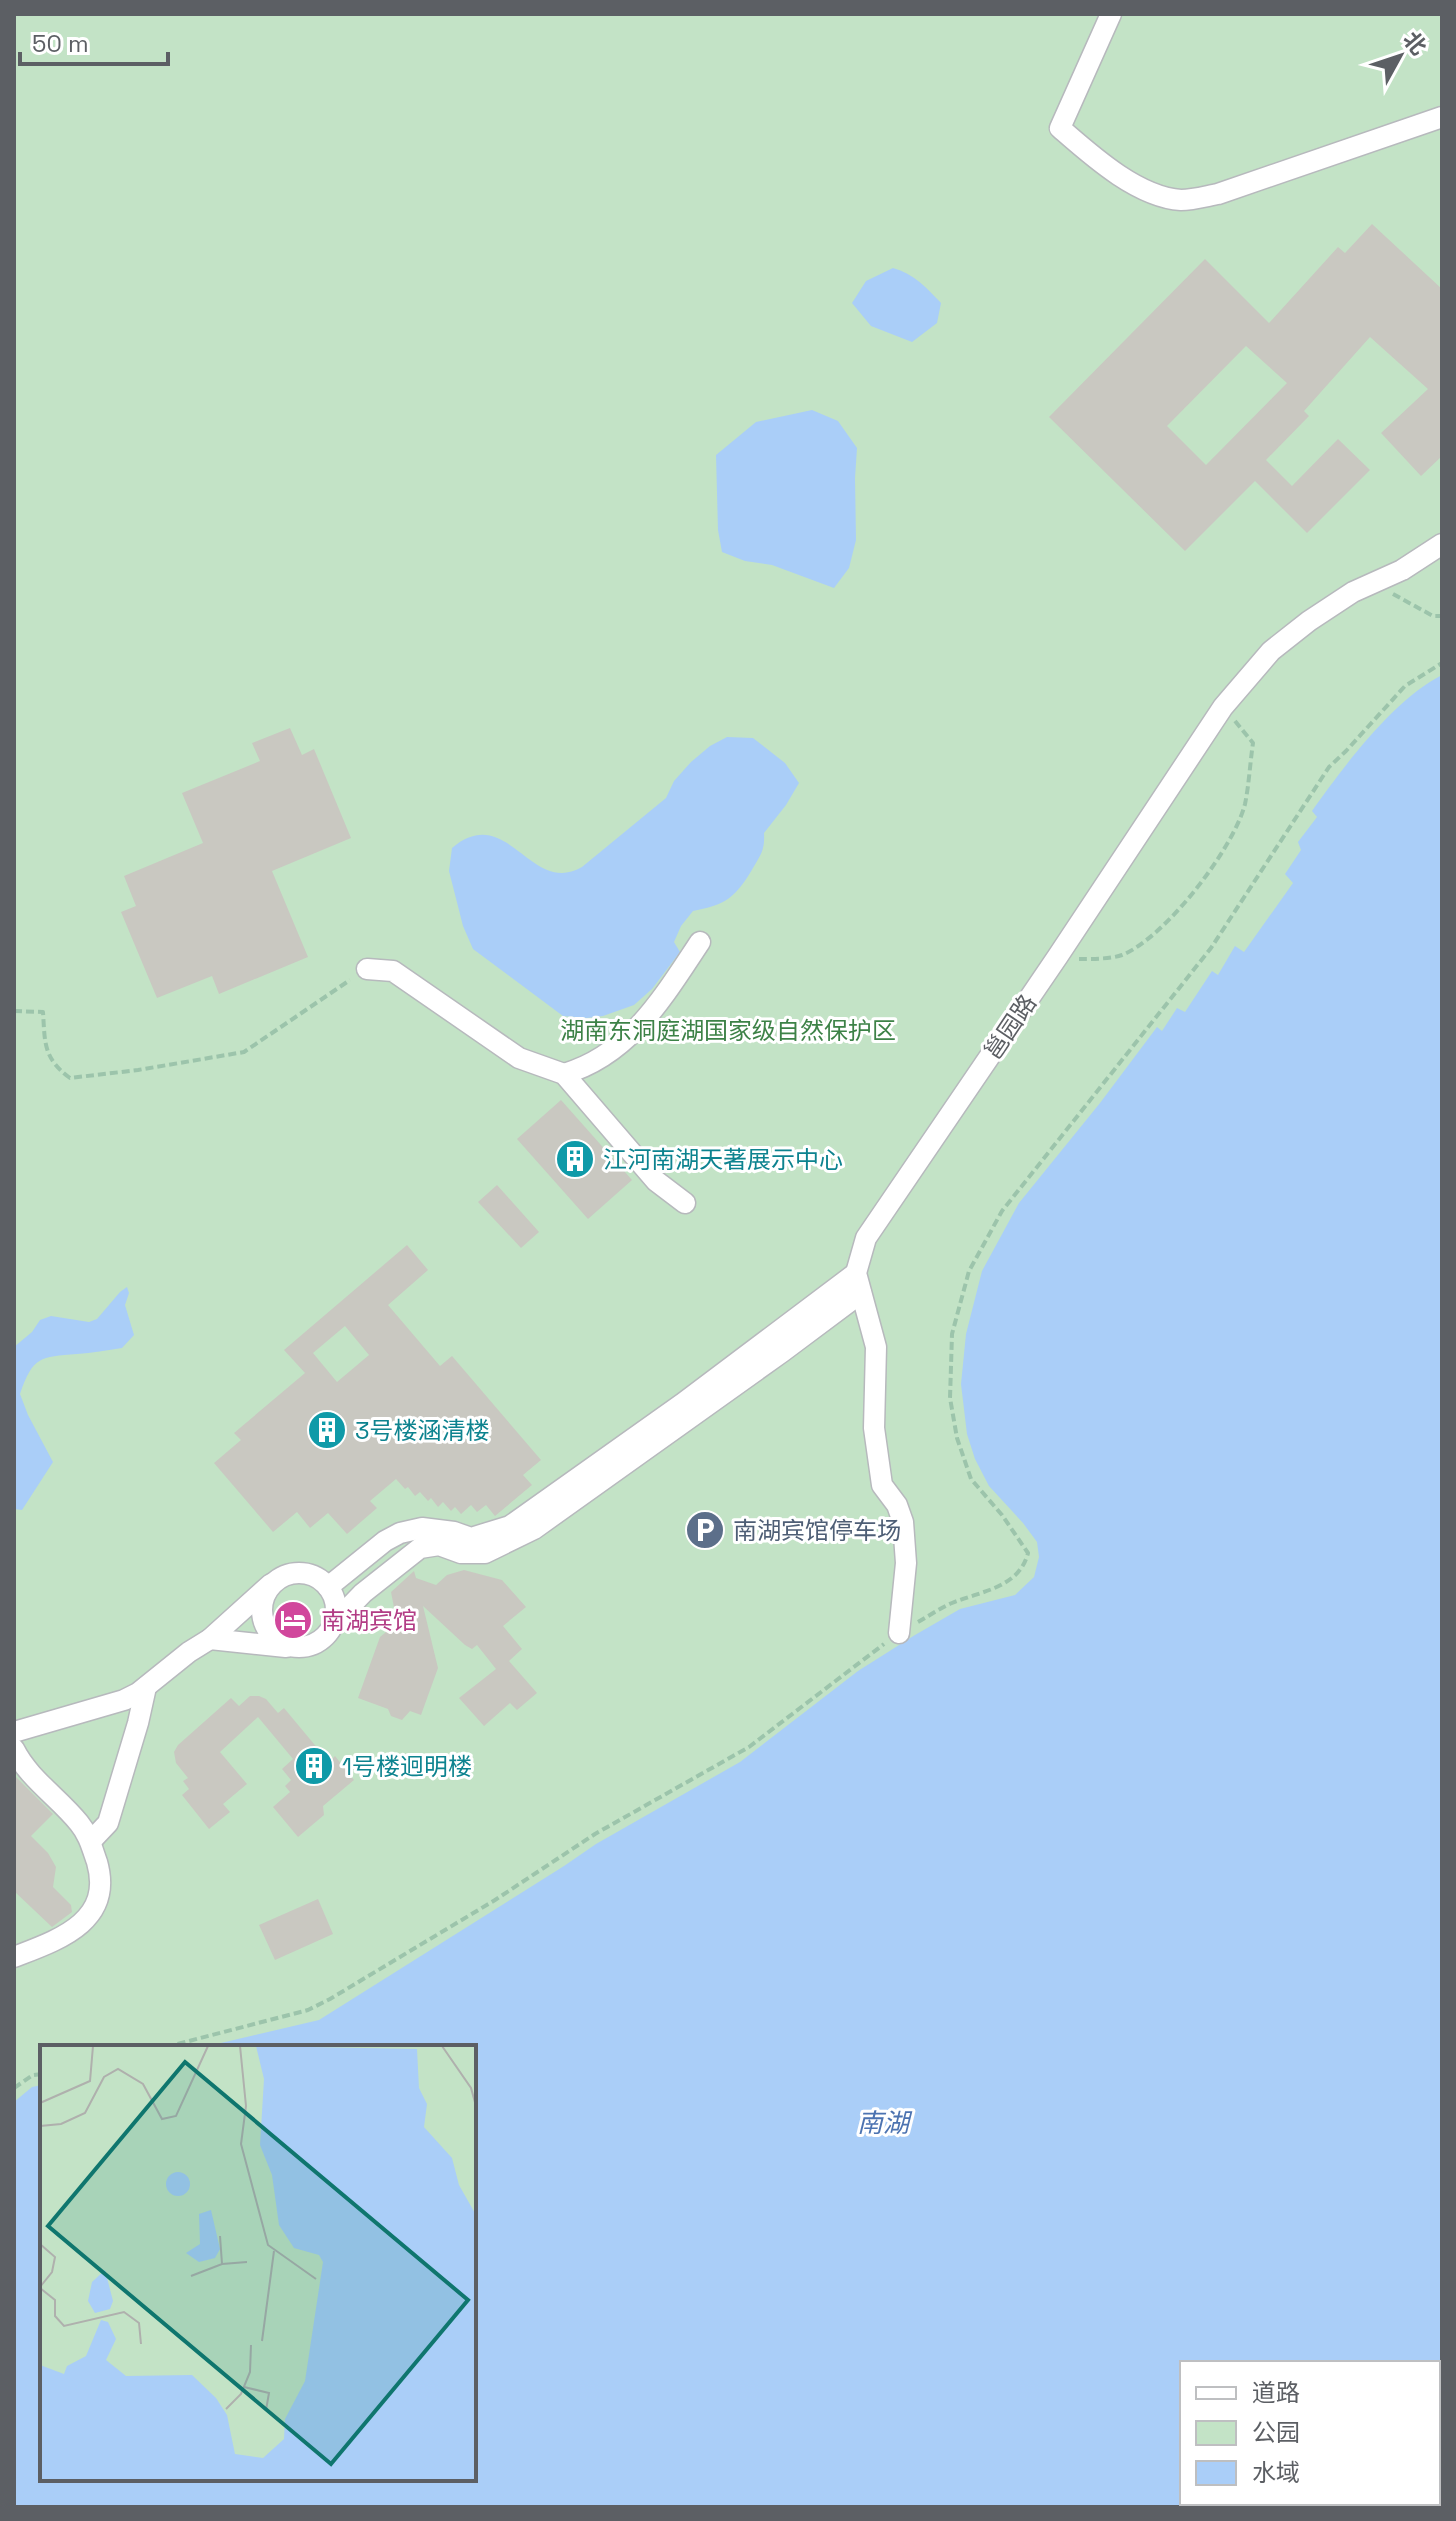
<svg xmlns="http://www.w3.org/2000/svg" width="1456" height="2521" viewBox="0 0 1456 2521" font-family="'Space Grotesk','Noto Sans SC',sans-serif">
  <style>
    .green { fill: #c3e3c6; fill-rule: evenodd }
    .water { fill: #aacef8; fill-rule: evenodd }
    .building { fill: #c9c8c1; fill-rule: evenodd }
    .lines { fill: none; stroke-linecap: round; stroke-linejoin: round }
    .minor-casing { stroke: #b7b9bd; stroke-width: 23 }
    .path { stroke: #9cc4ab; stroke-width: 4; stroke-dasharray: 8 4; stroke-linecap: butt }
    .minor { stroke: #fff; stroke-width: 20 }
    .labels { text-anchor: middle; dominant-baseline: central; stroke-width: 6; stroke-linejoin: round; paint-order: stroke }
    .street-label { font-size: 24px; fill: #5c5f64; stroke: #fff }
    .park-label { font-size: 24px; fill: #3d8247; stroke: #fff }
    .culture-label { font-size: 24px; fill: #0d838f; stroke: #fff; text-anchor: start }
    .service-label { font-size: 24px; fill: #4e5e75; stroke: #fff; text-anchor: start }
    .hotel-label { font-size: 24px; fill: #b23c85; stroke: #fff; text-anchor: start }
    .water-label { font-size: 26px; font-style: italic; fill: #4c73b1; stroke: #fff }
    .inset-road { fill: none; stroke: #afb0ad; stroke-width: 2 }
    .view { fill: #0f766e; fill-opacity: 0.15; stroke: #0f766e; stroke-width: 4 }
    .inset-edge { fill: none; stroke: #5c5f64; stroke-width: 4 }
  </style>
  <rect width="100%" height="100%" fill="#edece4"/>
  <path class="green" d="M14 14H1442V2507H14ZM42 2047H474V2479H42ZM1182 2363H1438V2503H1182Z"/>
  <g class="water">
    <path d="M893 268C914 274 926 287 941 303L937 323 912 342 871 326 852 303 866 281Z"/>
    <path d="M812 410 838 421 857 448 855 478 856 540 849 568 834 588 772 565 745 561 722 552 718 530 716 455 756 422Z"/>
    <path d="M1442 675V2507H14V2102L32 2087 42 2085V2479H474V2047H204L319 2020 564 1866 596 1844 740 1762 858 1671 915 1635 960 1609 1015 1595 1034 1577 1039 1557 1037 1542 1023 1523 989 1486 975 1459 967 1434 961 1384 966 1334 982 1271 1019 1203 1100 1103 1157 1027 1162 1031 1177 1008 1185 1012 1212 971 1218 975 1235 946 1244 952 1293 883 1285 874 1301 850 1298 842 1317 817 1312 811C1344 766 1393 700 1442 675ZM1438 2363V2503H1182V2363Z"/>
    <path d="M727 737 753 738 785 763 799 783 786 805 764 833C765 850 761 854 753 868 736 897 726 905 693 911L681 926 674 942 680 952 652 989 634 1005 603 1016 587 1018 563 1016 473 949 463 926 449 871 452 848C508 801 530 897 582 867L666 798 674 781 691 762 710 746Z"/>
    <path d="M127 1287 129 1293 125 1305 134 1335 122 1348C107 1350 92 1353 77 1354 40 1357 33 1356 20 1394L28 1415 53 1462 22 1510 14 1509V1347L32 1332 40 1320 51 1316 89 1322 97 1319 120 1292Z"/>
  </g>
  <g class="building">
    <path d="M1372 224 1442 289V456L1421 476 1381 433 1428 389 1370 337 1304 411 1309 416 1266 460 1292 486 1338 439 1370 470 1307 533 1255 481 1185 551 1049 417 1205 259 1269 323 1338 247 1345 253ZM1246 346 1287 383 1206 465 1167 426Z"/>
    <path d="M290 728 302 755 314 749 351 838 272 871 308 957 219 994 212 976 157 998 121 912 136 906 124 876 203 843 182 793 260 761 252 743Z"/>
    <path d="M561 1100 632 1180 588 1219 517 1139Z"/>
    <path d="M497 1185 539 1232 521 1248 478 1202Z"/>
    <path d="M407 1245 428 1270 388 1305 440 1366 452 1356 541 1460 523 1475 532 1485 495 1516 486 1505 477 1512 471 1505 461 1514 455 1507 451 1511 443 1502 438 1507 431 1498 428 1501 420 1492 415 1496 408 1487 405 1489 396 1479 370 1501 377 1508 347 1534 328 1513 310 1528 297 1512 273 1532 214 1463 241 1440 234 1433 305 1373 284 1350ZM345 1326 369 1355 337 1382 313 1353Z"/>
    <path d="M464 1570 502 1580 526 1607 503 1626 522 1649 509 1661 537 1693 517 1710 510 1703 484 1726 459 1698 496 1669 477 1645 472 1649 465 1645 423 1606 438 1668 421 1715 410 1711 402 1720 391 1716 388 1709 358 1698 380 1637 397 1623 391 1592 414 1571 416 1578 436 1585 447 1575Z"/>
    <path d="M250 1696H259L266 1699 278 1713 284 1708 329 1762 335 1756 354 1780 323 1806 324 1815 298 1837 273 1807 290 1792 285 1786 291 1780 282 1769 293 1759 258 1717 220 1752 247 1784 223 1804 230 1812 209 1829 182 1795 189 1789 183 1781 188 1778 176 1763 174 1752 178 1745 231 1698 239 1706Z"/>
    <path d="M14 1775 53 1814 31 1836 48 1853 56 1867 53 1887 71 1905 72 1912 52 1927 14 1891Z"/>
    <path d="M318 1899 333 1934 275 1960 259 1925Z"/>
  </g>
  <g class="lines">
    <defs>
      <g id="minor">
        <path d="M1111 14 1060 128C1091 155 1137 197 1181 200 1193 200 1207 196 1218 194L1442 117"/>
        <path d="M367 969 393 971 519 1058 564 1074 656 1181 685 1203"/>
        <path d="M564 1074C630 1055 664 996 700 942"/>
        <circle cx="299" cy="1610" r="37"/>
        <path d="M328 1587 385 1541 400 1533 422 1528 454 1532 471 1538 510 1526 682 1404 856 1273"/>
        <path d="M334 1623 363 1593 420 1548 439 1545 461 1553H485L534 1529 782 1352 861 1293"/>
        <path d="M899 1633 906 1563 903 1522 897 1505 882 1485 874 1428 876 1347 856 1273 866 1238 1058 956 1223 707 1271 651 1309 621 1353 592 1402 570 1442 544"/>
        <path d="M210 1639 286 1647"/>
        <path d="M14 1732 124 1700 138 1693 189 1652 210 1639 271 1584"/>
        <path d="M14 1749C29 1779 58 1797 79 1823 89 1835 92 1848 97 1862 114 1922 58 1940 14 1957"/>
        <path d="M91 1841 108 1823 138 1723 146 1687"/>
      </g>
    </defs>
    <use href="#minor" class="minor-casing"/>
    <g class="path">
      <path d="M1393 594 1433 616H1442"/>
      <path d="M1079 959C1092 959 1111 959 1122 955 1165 938 1234 848 1245 804 1249 785 1250 763 1253 743L1235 721"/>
      <path d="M14 1011 43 1012C45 1043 43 1058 70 1078L138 1070 244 1052 350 980"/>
      <path d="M918 1622C929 1616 940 1608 952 1603 981 1591 1019 1588 1028 1553L1002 1515 971 1479 957 1438 950 1398 952 1334 969 1271 1002 1211 1211 948 1329 767 1346 751 1405 686 1442 663"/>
      <path d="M166 2047 308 2010 330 1999 495 1900 595 1834 749 1747 884 1644"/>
      <path d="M14 2088 33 2075 42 2074"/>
    </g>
    <use href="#minor" class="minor"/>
  </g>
  <defs>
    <symbol id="building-disc" viewBox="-11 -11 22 22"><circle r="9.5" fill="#0f9aa8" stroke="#fff"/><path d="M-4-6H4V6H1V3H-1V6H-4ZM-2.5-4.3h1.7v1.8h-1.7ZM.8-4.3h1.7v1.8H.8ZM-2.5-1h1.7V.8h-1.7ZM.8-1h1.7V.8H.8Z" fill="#fff"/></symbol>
    <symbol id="parking-disc" viewBox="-11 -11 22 22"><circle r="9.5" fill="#5c6f8a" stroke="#fff"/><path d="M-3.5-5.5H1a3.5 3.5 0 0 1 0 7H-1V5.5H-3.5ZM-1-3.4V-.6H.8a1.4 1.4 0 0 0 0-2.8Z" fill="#fff"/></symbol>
    <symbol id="hotel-disc" viewBox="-11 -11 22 22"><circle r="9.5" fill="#d1479c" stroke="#fff"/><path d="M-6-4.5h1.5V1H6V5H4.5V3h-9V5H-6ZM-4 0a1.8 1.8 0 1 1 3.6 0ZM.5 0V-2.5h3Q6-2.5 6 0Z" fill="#fff"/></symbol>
  </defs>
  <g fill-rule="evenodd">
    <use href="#building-disc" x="553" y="1137" width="44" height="44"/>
    <use href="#building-disc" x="305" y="1408" width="44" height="44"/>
    <use href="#parking-disc" x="683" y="1508" width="44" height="44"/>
    <use href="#hotel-disc" x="271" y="1598" width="44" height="44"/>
    <use href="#building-disc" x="292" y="1744" width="44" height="44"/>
  </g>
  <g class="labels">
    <g class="street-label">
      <text transform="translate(1010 1027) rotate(-56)">邕园路</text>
    </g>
    <g class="park-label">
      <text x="728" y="1030">湖南东洞庭湖国家级自然保护区</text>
    </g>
    <g class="culture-label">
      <text x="603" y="1159">江河南湖天著展示中心</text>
      <text x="355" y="1430">3号楼涵清楼</text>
      <text x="342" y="1766">1号楼迥明楼</text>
    </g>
    <g class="service-label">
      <text x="733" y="1530">南湖宾馆停车场</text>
    </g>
    <g class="hotel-label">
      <text x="321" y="1620">南湖宾馆</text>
    </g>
    <g class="water-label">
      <text x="883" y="2123">南湖</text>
    </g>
  </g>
  <g transform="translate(40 2045)">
    <rect width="436" height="436" fill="#edece4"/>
    <path d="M0 1H436V435H0Z" fill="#c3e3c6"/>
    <path d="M216 1 377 4 379 43 387 59 384 82 412 113 419 140 436 170V435H0V320L24 329 27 321 46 311 61 275 68 277 76 294 66 315 86 331 152 330 176 353 187 370 195 409 223 413 244 394 245 374 265 336 283 217 279 210 254 203 239 180 232 130 220 100 224 34ZM126 139a12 12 0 1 1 24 0a12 12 0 1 1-24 0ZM171 165 180 204 175 213 159 217 146 208 160 199 159 169ZM65 225 73 256 70 264 55 268 48 256 52 237Z" fill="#aacef8"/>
    <path class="inset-road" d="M200 1 206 61 201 99 228 200 276 234M402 1 431 43 436 61M0 58 50 36 53 1M0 81 21 79 45 68 64 32 78 24 103 39 122 74 136 71 168 1M180 191 182 219M0 199 15 212 12 227 0 242M151 231 182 219 207 217M0 243 15 255V271L24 281 84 267 99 278 101 299M222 296 234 206M204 342 229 348 226 365M186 364 201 349 210 327 211 300"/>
    <path class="view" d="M145 17 428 255 291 419 8 181Z"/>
    <rect width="436" height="436" class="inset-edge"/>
  </g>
  <rect width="1456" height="2521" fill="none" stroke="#5c5f64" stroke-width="32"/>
  <rect x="1180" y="2361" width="260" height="144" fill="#ffffff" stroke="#bebfc1" stroke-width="2"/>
  <rect x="1196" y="2387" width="40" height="12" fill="#ffffff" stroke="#bebfc1" stroke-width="2"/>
  <text x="1252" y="2401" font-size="24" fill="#5c5f64">道路</text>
  <rect x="1196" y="2421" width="40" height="24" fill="#c3e3c6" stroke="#bebfc1" stroke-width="2"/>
  <text x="1252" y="2441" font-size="24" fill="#5c5f64">公园</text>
  <rect x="1196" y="2461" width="40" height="24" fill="#aacef8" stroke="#bebfc1" stroke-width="2"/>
  <text x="1252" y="2481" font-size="24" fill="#5c5f64">水域</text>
  <g transform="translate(1400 56) rotate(50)" stroke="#ffffff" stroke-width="6" paint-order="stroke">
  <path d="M0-6L14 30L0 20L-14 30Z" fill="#5c5f64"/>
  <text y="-12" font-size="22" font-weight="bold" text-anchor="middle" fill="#5c5f64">北</text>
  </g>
  <path d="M20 52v12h148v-12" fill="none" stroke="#5c5f64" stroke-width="4"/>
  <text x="32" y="52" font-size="24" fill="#5c5f64" stroke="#ffffff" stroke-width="6" paint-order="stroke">50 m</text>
</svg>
